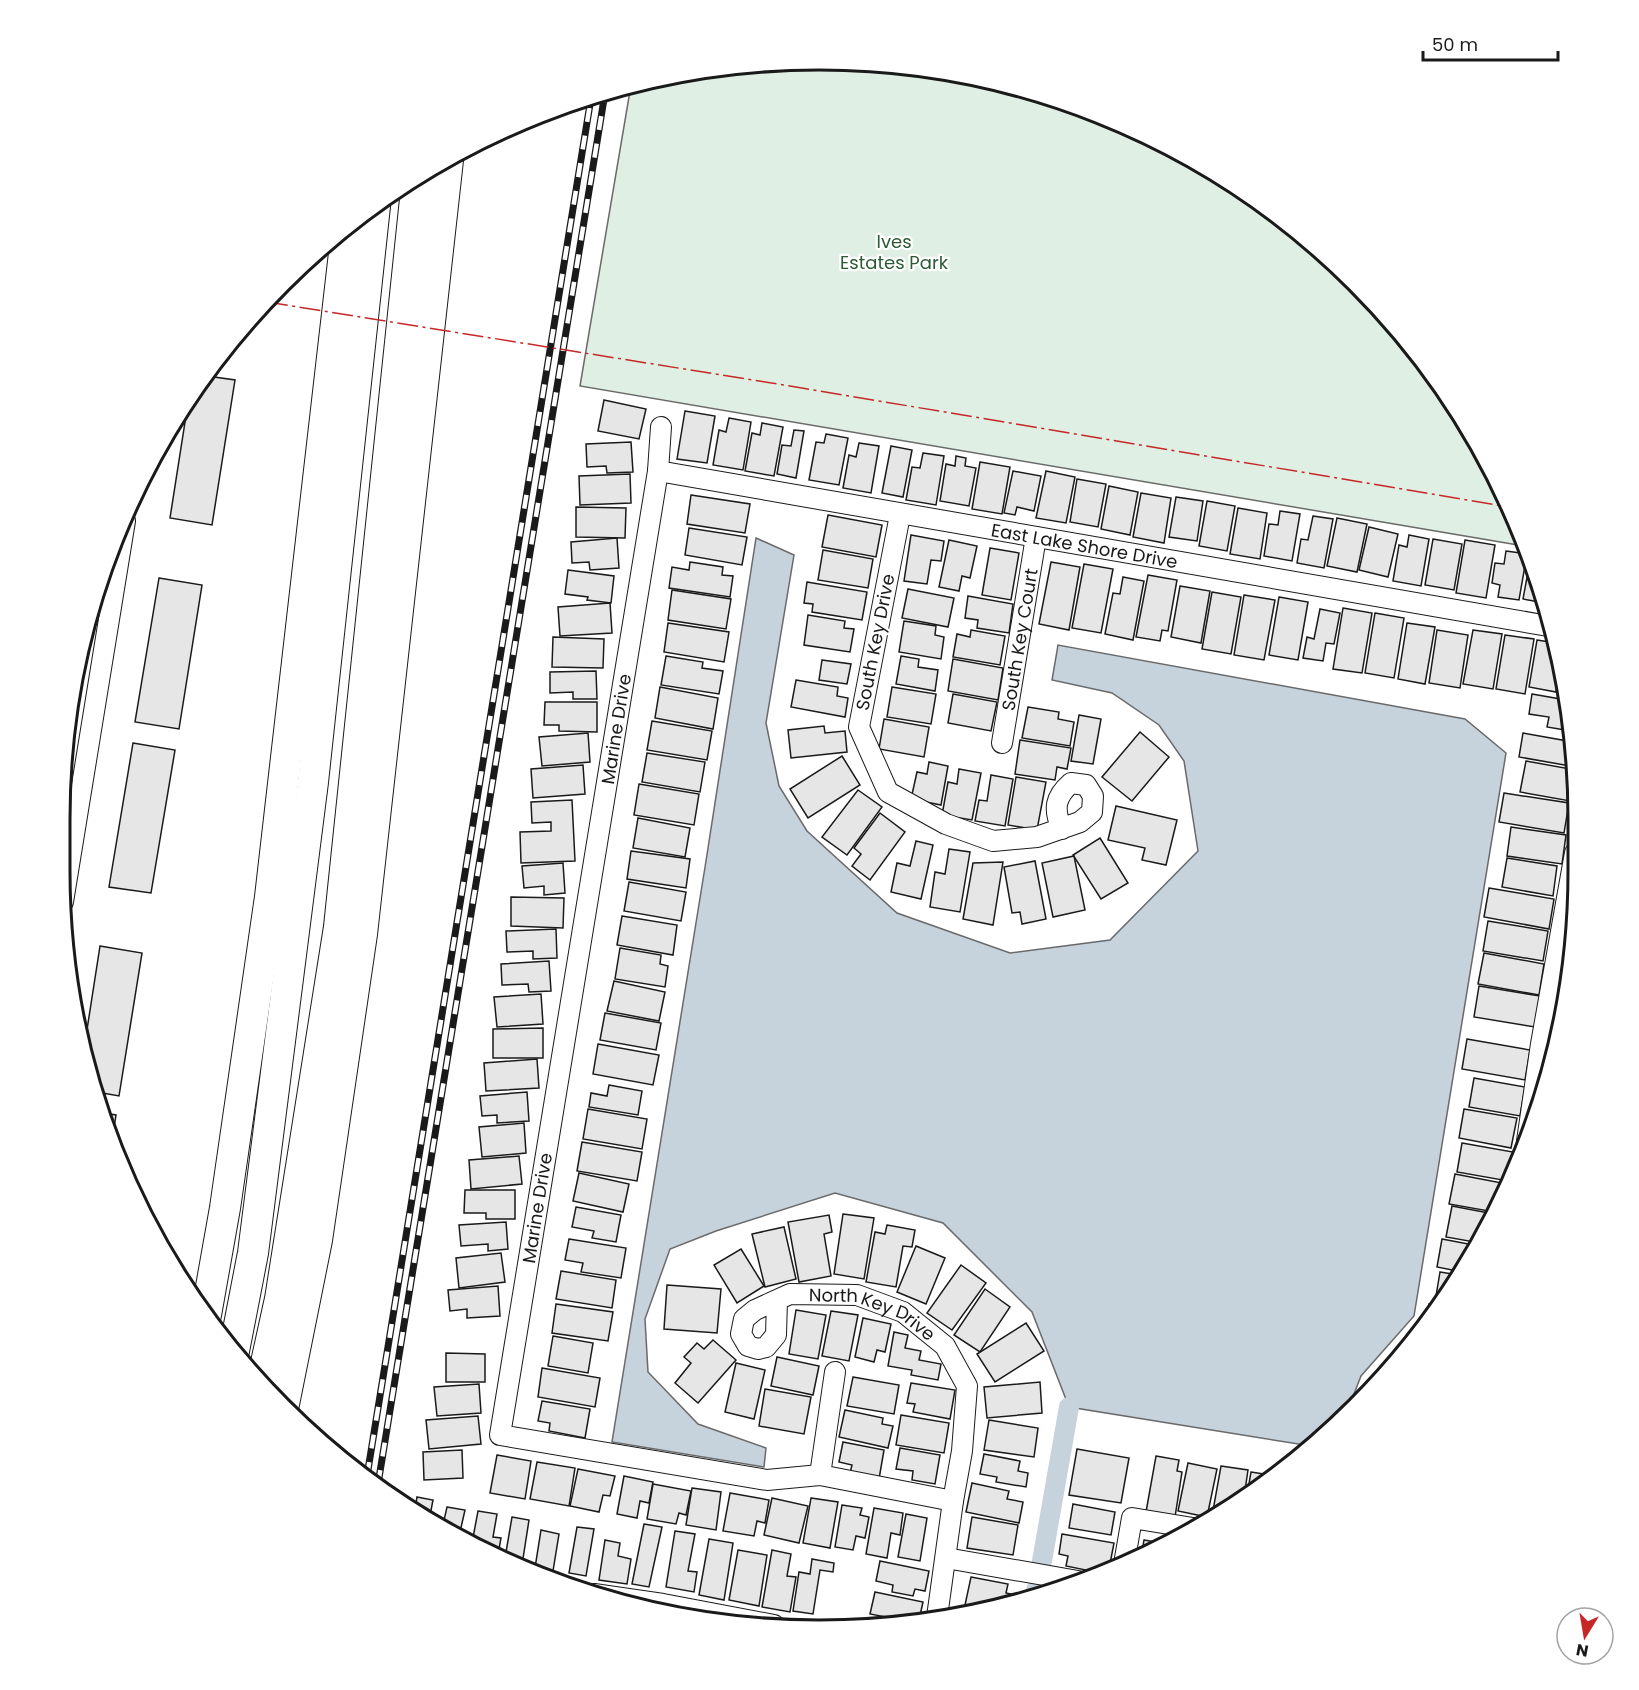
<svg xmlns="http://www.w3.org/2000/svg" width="1639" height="1690" viewBox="0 0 1639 1690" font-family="Poppins,sans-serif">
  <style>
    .green { fill: #e0efe3; stroke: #6a6a6a; stroke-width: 1.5 }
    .water { fill: #c6d2dc; stroke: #6a6a6a; stroke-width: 1.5 }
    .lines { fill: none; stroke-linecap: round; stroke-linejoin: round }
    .canal { stroke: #c6d2dc; stroke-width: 20 }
    .building { fill: #e6e6e6; stroke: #1a1a1a; stroke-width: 1.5 }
    .minor-casing { stroke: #1a1a1a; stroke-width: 22 }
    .highway-casing { stroke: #1a1a1a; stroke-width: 32 }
    .minor { stroke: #fff; stroke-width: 20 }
    .highway { stroke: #fff; stroke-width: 30 }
    .rail-casing { stroke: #1a1a1a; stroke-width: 7 }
    .rail { stroke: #fff; stroke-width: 4.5; stroke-dasharray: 14; stroke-linecap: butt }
    .power { stroke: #c62828; stroke-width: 1.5; stroke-dasharray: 21 4.5 3 4.5; stroke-linecap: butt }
    .labels { text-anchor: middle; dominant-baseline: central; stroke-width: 4.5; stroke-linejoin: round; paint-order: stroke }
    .park-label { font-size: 18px; fill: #2b5a34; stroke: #fff }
    .street-label { font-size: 18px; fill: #1a1a1a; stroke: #fff }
    .rim { fill: none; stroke: #1a1a1a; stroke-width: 3 }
  </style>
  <rect width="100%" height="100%" fill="#fff"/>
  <path class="green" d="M769 62 918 66 1063 100 1199 162 1320 248 1422 357 1501 483 1524 546 580 386 631 85Z"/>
  <path class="water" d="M756 538 794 555 766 723 779 786 807 831 897 913 1010 953 1110 940 1198 851 1184 761 1159 725 1112 693 1052 680 1058 645 1465 719 1506 753 1414 1316 1361 1376 1347 1412 1311 1446 1069 1407 1032 1312 943 1223 835 1193 716 1231 670 1249 645 1319 648 1372 698 1424 766 1448 764 1467 612 1442 706 861Z"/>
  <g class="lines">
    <g class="canal">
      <path d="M1042 1561 1069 1407"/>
      <path d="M1035 1597 1036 1590"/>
    </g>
  </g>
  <g class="building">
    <path d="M207 376 235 380 212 525 170 518 188 403Z"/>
    <path d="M604 400 646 409 639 439 598 431Z"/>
    <path d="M685 411 715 416 707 463 677 459Z"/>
    <path d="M729 418 751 422 743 470 713 465 719 430 726 432Z"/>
    <path d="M762 423 783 427 774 476 745 471 752 433 760 435Z"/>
    <path d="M794 430 804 431 796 478 777 474 782 445 791 446Z"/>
    <path d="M826 434 848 438 839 485 809 480 816 442 824 443Z"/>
    <path d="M631 442 633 472 607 473 606 466 587 467 586 444Z"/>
    <path d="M859 443 879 446 871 493 843 488 849 455 856 457Z"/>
    <path d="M891 446 912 450 903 497 882 493Z"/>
    <path d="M923 453 944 456 936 505 906 500 912 467 920 468Z"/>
    <path d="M956 456 966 458 965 466 976 468 969 506 940 501 946 464 955 466Z"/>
    <path d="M980 462 1010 467 1002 514 972 509Z"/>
    <path d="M1013 471 1041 476 1034 511 1017 507 1015 515 1004 513Z"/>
    <path d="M1046 471 1075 477 1066 523 1036 518Z"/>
    <path d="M630 474 631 503 580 505 579 476Z"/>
    <path d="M1077 479 1106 484 1098 527 1070 522Z"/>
    <path d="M1109 486 1138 492 1130 535 1101 529Z"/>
    <path d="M1141 493 1171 498 1164 543 1133 537Z"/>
    <path d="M691 495 750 504 745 533 687 524Z"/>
    <path d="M1176 497 1203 501 1197 541 1169 537Z"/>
    <path d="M1207 501 1235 506 1227 551 1199 546Z"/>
    <path d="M576 507 626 508 625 538 576 537Z"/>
    <path d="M1238 508 1267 513 1260 559 1230 554Z"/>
    <path d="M1280 511 1300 514 1292 561 1264 556 1269 524 1278 525Z"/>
    <path d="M828 515 882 525 876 557 822 547Z"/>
    <path d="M1313 516 1333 519 1324 568 1297 563 1301 539 1308 540Z"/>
    <path d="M1337 518 1367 524 1357 572 1327 566Z"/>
    <path d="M1369 527 1398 534 1388 577 1359 570Z"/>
    <path d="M689 528 747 537 742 565 685 555Z"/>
    <path d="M911 535 944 541 941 561 931 560 927 584 904 581Z"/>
    <path d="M1409 535 1429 539 1421 586 1393 581 1399 545 1407 547Z"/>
    <path d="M617 538 619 568 590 570 589 562 572 563 571 542Z"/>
    <path d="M1433 539 1462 544 1454 590 1425 585Z"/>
    <path d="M949 540 977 546 970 578 962 576 959 591 939 587Z"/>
    <path d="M1465 540 1495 545 1486 598 1456 593Z"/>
    <path d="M990 548 1019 553 1011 600 982 595Z"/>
    <path d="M823 550 873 559 868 588 818 580Z"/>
    <path d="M1506 551 1527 554 1519 600 1498 597 1500 585 1492 583 1495 563 1504 564Z"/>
    <path d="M1530 561 1545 603 1523 599Z"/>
    <path d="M690 562 723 567 722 575 733 576 730 597 669 588 672 567 689 570Z"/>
    <path d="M1051 562 1080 567 1069 630 1039 624Z"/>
    <path d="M1084 564 1113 569 1101 633 1072 628Z"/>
    <path d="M568 570 614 576 611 603 587 600 588 597 565 594Z"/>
    <path d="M1148 575 1177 580 1168 631 1162 630 1160 641 1136 637Z"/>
    <path d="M1123 577 1144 581 1133 640 1105 634 1113 593 1120 594Z"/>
    <path d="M159 578 202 585 179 729 135 722Z"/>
    <path d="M807 582 867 592 862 620 812 612 813 604 804 603Z"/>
    <path d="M1180 586 1210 591 1201 643 1171 637Z"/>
    <path d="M908 589 954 598 948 627 902 618Z"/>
    <path d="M672 590 731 599 726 629 668 620Z"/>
    <path d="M1212 592 1241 597 1231 654 1202 649Z"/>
    <path d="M1244 595 1275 600 1264 660 1234 655Z"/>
    <path d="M968 596 1013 604 1009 633 977 628 978 620 965 618Z"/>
    <path d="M1279 597 1308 602 1298 660 1269 655Z"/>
    <path d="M610 603 612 633 560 636 558 607Z"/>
    <path d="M1343 608 1372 613 1362 673 1333 669Z"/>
    <path d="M1320 609 1340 613 1334 644 1326 643 1323 661 1303 658 1307 637 1314 639Z"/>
    <path d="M1375 613 1404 618 1394 678 1365 673Z"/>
    <path d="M808 615 845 621 844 628 854 629 850 652 804 645Z"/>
    <path d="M904 621 936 626 935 635 944 637 941 659 899 652Z"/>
    <path d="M668 623 729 632 724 662 664 652Z"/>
    <path d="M1407 623 1435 627 1425 684 1398 679Z"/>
    <path d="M971 630 1005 636 1000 665 953 657 957 634 970 637Z"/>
    <path d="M1437 630 1468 635 1460 688 1429 683Z"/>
    <path d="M1473 630 1502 634 1493 689 1463 684Z"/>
    <path d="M1505 635 1534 639 1525 694 1496 689Z"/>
    <path d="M553 637 604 639 603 668 552 667Z"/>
    <path d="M1537 640 1556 643 1560 666 1556 692 1529 687Z"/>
    <path d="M666 656 703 662 702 668 723 671 719 694 661 685Z"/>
    <path d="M901 656 919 659 918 667 938 670 935 691 896 684Z"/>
    <path d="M953 659 1003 668 998 700 948 691Z"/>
    <path d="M822 660 851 664 847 684 819 680Z"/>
    <path d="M596 671 597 699H573V692L550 693V672Z"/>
    <path d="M1561 673 1565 693 1558 692Z"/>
    <path d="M796 680 838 687 837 696 848 698 845 717 791 707Z"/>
    <path d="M660 687 718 698 713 729 655 718Z"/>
    <path d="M892 687 936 694 931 724 887 717Z"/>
    <path d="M953 694 997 702 991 731 948 723Z"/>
    <path d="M1532 694 1566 700 1571 731 1547 727 1549 717 1529 714Z"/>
    <path d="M545 702H597V732L559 731V725H544Z"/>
    <path d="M1028 707 1059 712 1058 719 1074 722 1070 746 1022 738Z"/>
    <path d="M1079 715 1101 719 1093 764 1071 761Z"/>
    <path d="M884 719 929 727 924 757 879 749Z"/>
    <path d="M652 721 712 731 707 760 647 750Z"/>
    <path d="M824 726 825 733 845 731 847 752 791 758 788 730Z"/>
    <path d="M1140 732 1169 757 1132 801 1102 777Z"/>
    <path d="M588 733 590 762 542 766 539 737Z"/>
    <path d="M1523 733 1573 742 1576 767 1519 757Z"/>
    <path d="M1020 740 1071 748 1067 769 1057 767 1055 780 1015 774Z"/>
    <path d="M133 743 175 750 151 893 109 887Z"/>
    <path d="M647 753 705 762 700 792 642 782Z"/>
    <path d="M842 756 860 785 808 818 790 789Z"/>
    <path d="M1526 761 1576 770 1570 801 1520 792Z"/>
    <path d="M929 762 948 766 941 805 911 799 917 772 927 774Z"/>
    <path d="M583 765 585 794 533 798 531 769Z"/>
    <path d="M959 769 981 773 972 820 942 815 948 782 957 784Z"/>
    <path d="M991 775 1013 779 1005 826 975 821 979 800 987 801Z"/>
    <path d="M1016 777 1046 782 1037 830 1008 825Z"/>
    <path d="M639 784 699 794 694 825 634 815Z"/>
    <path d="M858 790 882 807 847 855 822 837Z"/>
    <path d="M1504 793 1569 803 1564 833 1499 822Z"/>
    <path d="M572 800 575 861 521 863 520 832 551 831V822L532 823 531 802Z"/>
    <path d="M1116 806 1177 820 1166 865 1142 860 1145 848 1108 840Z"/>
    <path d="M880 813 905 832 870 880 852 866 861 854 854 848Z"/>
    <path d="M638 818 690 828 685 857 633 848Z"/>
    <path d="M1511 827 1566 835 1562 864 1507 856Z"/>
    <path d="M1100 838 1128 883 1101 899 1073 855Z"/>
    <path d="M916 841 933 845 921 899 891 892 897 863 910 866Z"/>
    <path d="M949 849 970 852 960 912 930 907 935 872 945 874Z"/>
    <path d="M631 851 690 859 686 888 627 879Z"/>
    <path d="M1074 856 1085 910 1053 917 1042 863Z"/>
    <path d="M1507 858 1557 866 1553 896 1502 887Z"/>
    <path d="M1035 861 1046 919 1022 924 1020 912 1012 913 1004 867Z"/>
    <path d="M1003 862 993 925 963 919 973 863Z"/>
    <path d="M563 863 565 893 544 895V886L524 888 522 866Z"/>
    <path d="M629 882 686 892 681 921 624 911Z"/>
    <path d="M1489 888 1554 899 1549 929 1484 917Z"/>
    <path d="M511 897 564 898 563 928 511 926Z"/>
    <path d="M622 916 677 925 673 955 617 945Z"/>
    <path d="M1488 921 1548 931 1543 961 1483 951Z"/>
    <path d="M556 929 557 958 533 959V951L507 952 506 931Z"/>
    <path d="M100 946 142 953 119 1096 97 1092 84 1049Z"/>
    <path d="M620 948 661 955 660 964 668 966 665 987 615 979Z"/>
    <path d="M1484 953 1544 964 1539 995 1478 984Z"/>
    <path d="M549 961 551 991 529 992 528 984 502 985 501 964Z"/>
    <path d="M614 981 665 992 659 1021 607 1011Z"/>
    <path d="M1479 986 1540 996 1535 1027 1474 1017Z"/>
    <path d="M541 994 543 1024 497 1027 494 997Z"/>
    <path d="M605 1013 661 1023 656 1050 600 1040Z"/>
    <path d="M543 1028V1058H493V1029Z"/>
    <path d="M1467 1039 1530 1050 1525 1080 1462 1069Z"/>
    <path d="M598 1044 659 1055 653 1085 593 1074Z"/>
    <path d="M537 1059 539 1088 486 1091 484 1063Z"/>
    <path d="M1474 1078 1525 1087 1520 1116 1469 1107Z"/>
    <path d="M609 1085 642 1091 638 1115 589 1107 591 1093 607 1096Z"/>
    <path d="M527 1092 529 1121 497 1123V1115L482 1116 480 1096Z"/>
    <path d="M588 1109 647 1119 642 1149 583 1139Z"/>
    <path d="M1464 1109 1517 1118 1511 1148 1459 1138Z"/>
    <path d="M103 1113 116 1115 112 1141Z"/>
    <path d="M524 1123 526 1153 482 1157 479 1127Z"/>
    <path d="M582 1142 642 1152 637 1181 577 1171Z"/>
    <path d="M1462 1143 1513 1152 1508 1181 1457 1172Z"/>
    <path d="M519 1156 522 1184 471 1189 469 1160Z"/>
    <path d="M579 1173 629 1184 623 1212 573 1201Z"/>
    <path d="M1455 1174 1507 1184 1494 1212 1449 1204Z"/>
    <path d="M465 1190H515V1219H486V1213H464Z"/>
    <path d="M1452 1206 1494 1214 1480 1243 1446 1237Z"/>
    <path d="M576 1207 621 1215 616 1242 592 1238 594 1231 572 1227Z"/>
    <path d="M843 1214 874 1218 864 1279 834 1274Z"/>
    <path d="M829 1215 832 1232 824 1234 831 1276 799 1282 788 1222Z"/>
    <path d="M506 1222 508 1249 488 1251V1244L461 1246 459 1225Z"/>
    <path d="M887 1225 915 1230 912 1247 903 1246 896 1287 866 1282 875 1232 885 1234Z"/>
    <path d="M784 1227 796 1279 765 1287 752 1234Z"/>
    <path d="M569 1239 626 1248 621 1278 581 1272 583 1263 565 1260Z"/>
    <path d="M1442 1239 1479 1246 1462 1272 1437 1267Z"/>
    <path d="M916 1246 945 1258 926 1304 897 1292Z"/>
    <path d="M741 1249 764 1286 737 1303 714 1265Z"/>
    <path d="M501 1253 505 1282 459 1288 456 1258Z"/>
    <path d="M961 1265 986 1283 952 1330 927 1313Z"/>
    <path d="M561 1271 616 1280 612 1308 556 1299Z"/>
    <path d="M1440 1272 1459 1275 1439 1303 1435 1302Z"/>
    <path d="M667 1285 721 1289 717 1333 664 1329Z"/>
    <path d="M498 1286 500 1316 467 1318V1309L450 1311 448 1290Z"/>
    <path d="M985 1289 1010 1307 980 1352 954 1335Z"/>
    <path d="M556 1304 613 1312 608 1341 552 1333Z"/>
    <path d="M1429 1304 1438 1305 1426 1322Z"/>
    <path d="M796 1310 826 1315 818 1359 789 1354Z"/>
    <path d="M831 1311 858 1315 849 1361 822 1356Z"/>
    <path d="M863 1318 891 1324 885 1352 877 1350 874 1362 855 1357Z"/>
    <path d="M1026 1323 1044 1351 995 1382 977 1354Z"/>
    <path d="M894 1332 908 1335 905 1348 921 1351 919 1360 941 1364 938 1380 911 1375 912 1370 888 1366Z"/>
    <path d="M553 1336 593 1343 588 1373 548 1366Z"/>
    <path d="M713 1340 736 1360 698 1403 675 1383 691 1363 684 1357 697 1343 704 1349Z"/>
    <path d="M446 1353 485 1354V1382H446Z"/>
    <path d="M777 1357 819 1366 813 1395 771 1386Z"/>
    <path d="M736 1363 765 1370 754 1419 725 1412Z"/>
    <path d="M1389 1365 1395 1366 1375 1385 1378 1372 1387 1373Z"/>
    <path d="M542 1368 600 1378 595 1407 538 1397Z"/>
    <path d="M853 1377 899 1385 894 1414 847 1406Z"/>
    <path d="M1040 1382 1042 1413 987 1418 984 1387Z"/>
    <path d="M911 1383 955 1390 950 1419 913 1412 915 1404 907 1403Z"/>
    <path d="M479 1384 481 1413 437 1416 434 1387Z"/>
    <path d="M765 1389 811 1397 804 1434 759 1426Z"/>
    <path d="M542 1401 590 1409 585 1438 549 1431 550 1423 538 1421Z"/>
    <path d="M845 1410 883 1418 882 1424 893 1426 888 1448 839 1437Z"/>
    <path d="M901 1415 949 1423 944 1453 896 1445Z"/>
    <path d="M478 1416 481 1444 429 1449 426 1420Z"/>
    <path d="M989 1420 1038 1428 1034 1457 984 1450Z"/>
    <path d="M843 1442 884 1450 879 1479 850 1473 852 1465 839 1462Z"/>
    <path d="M900 1448 940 1455 935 1484 912 1480 913 1471 896 1469Z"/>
    <path d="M1077 1449 1129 1458 1121 1503 1069 1495Z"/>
    <path d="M462 1450 463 1478 424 1480 423 1452Z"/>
    <path d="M984 1454 1020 1461 1018 1471 1028 1473 1026 1487 996 1482 997 1477 980 1474Z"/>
    <path d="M497 1455 531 1461 525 1499 490 1493Z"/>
    <path d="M1156 1456 1179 1460 1177 1471 1182 1472 1175 1517 1146 1512Z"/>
    <path d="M537 1462 575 1468 569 1506 530 1499Z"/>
    <path d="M1188 1463 1217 1469 1207 1517 1178 1511Z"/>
    <path d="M1221 1466 1248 1470 1244 1497 1212 1516Z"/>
    <path d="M578 1469 615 1476 610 1496 603 1495 599 1512 570 1506Z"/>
    <path d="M1251 1472 1277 1476 1247 1495Z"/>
    <path d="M624 1476 653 1482 649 1503 640 1501 637 1518 617 1514Z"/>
    <path d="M972 1483 1009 1491 1007 1499 1023 1502 1019 1523 966 1512Z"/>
    <path d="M653 1484 691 1491 686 1515 679 1513 676 1524 647 1519Z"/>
    <path d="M692 1488 721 1492 716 1530 686 1525Z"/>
    <path d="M730 1493 769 1500 765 1523 757 1521 754 1536 723 1531Z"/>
    <path d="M417 1497 433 1500 429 1521 415 1510Z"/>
    <path d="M772 1498 808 1506 799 1543 764 1535Z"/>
    <path d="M811 1498 838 1502 830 1548 803 1543Z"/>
    <path d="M1073 1504 1115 1512 1111 1535 1069 1528Z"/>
    <path d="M842 1505 862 1508 860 1515 869 1517 865 1538 856 1536 853 1550 835 1547Z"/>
    <path d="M447 1507 465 1510 460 1532 468 1534 467 1541 442 1529Z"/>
    <path d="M874 1508 903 1513 900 1535 891 1533 887 1558 866 1554Z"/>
    <path d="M478 1511 497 1514 493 1537 501 1538 498 1555 472 1543Z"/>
    <path d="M906 1514 927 1518 920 1561 898 1557Z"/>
    <path d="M512 1517 529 1520 522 1565 505 1558Z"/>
    <path d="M972 1517 1018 1525 1013 1555 967 1548Z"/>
    <path d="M644 1524 662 1527 649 1587 632 1584Z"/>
    <path d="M577 1527 594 1529 586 1576 569 1573Z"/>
    <path d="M541 1530 559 1534 553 1571 535 1568Z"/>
    <path d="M675 1531 695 1534 688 1571 697 1572 694 1592 666 1587Z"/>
    <path d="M1062 1534 1114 1543 1109 1569 1100 1573 1066 1566 1068 1556 1059 1554Z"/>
    <path d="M709 1539 733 1543 724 1600 699 1595Z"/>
    <path d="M605 1540 620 1543 618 1556 631 1559 627 1584 599 1580Z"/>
    <path d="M1144 1540 1168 1544 1141 1557Z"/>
    <path d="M738 1550 767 1555 759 1606 729 1600Z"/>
    <path d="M772 1550 791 1554 787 1576 796 1577 790 1612 762 1607Z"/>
    <path d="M812 1559 834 1563 833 1572 820 1570 813 1614 793 1611 799 1572 810 1574Z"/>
    <path d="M880 1561 929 1571 925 1591 915 1589 913 1596 892 1592 893 1585 876 1581Z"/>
    <path d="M971 1577 1008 1584 1006 1593 1016 1595 1015 1604 985 1609 965 1605Z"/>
    <path d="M875 1592 923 1602 919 1620 884 1625 886 1617 870 1614Z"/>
    <path d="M961 1608 975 1611 960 1613Z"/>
  </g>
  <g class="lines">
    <defs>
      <g id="minor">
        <path id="s1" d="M661 427 658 471 1554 627"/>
        <path d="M658 471 500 1435 767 1480 820 1475 953 1501"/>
        <path d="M900 515 859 727 888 792 946 824 993 841 1037 837 1080 822 1092 812 1093 796 1086 785 1071 783C1055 797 1053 809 1062 829"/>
        <path id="s2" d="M1002 743 1036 537"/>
        <path d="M63 902 125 521"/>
        <path d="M1527 1141 1541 1044 1575 853"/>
        <path id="s3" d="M777 1300 776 1335 766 1347 758 1349 748 1346 741 1334 744 1319 755 1310 790 1294 857 1295 903 1312 945 1346 967 1386 962 1451 953 1501 937 1617"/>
        <path d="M820 1475 835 1372"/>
        <path d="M946 1558 1078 1581"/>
        <path d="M1124 1564 1132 1518 1193 1528"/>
        <path d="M594 1594 663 1604 774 1625"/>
      </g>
      <g id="highway">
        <path d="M206 1315 225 1208 270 897 347 227"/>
        <path d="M234 1351 253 1253 313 782 375 206"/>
        <path d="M262 1381 280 1299 339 927 417 180"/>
        <path d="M284 1404 317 1240 362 934 448 160"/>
      </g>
    </defs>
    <use href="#minor" class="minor-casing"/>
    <use href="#highway" class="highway-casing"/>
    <use href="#minor" class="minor"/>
    <use href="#highway" class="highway"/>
    <defs>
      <g id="rail">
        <path d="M367 1476 591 98"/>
        <path d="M378 1484 605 93"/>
      </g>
    </defs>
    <use href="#rail" class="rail-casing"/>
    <use href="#rail" class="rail"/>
    <path class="power" d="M267 302 790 386 1509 507"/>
  </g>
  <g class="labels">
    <g class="park-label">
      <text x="894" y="241">Ives<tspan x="894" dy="21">Estates Park</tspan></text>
    </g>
    <g class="street-label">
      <text stroke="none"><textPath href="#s1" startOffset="477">East Lake Shore Drive</textPath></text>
      <text stroke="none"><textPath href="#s2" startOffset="105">South Key Court</textPath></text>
      <text transform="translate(875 642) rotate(-79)">South Key Drive</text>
      <text transform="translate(616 729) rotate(-81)">Marine Drive</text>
      <text transform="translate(537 1208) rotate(-81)">Marine Drive</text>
      <text stroke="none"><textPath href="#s3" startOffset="238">North Key Drive</textPath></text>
    </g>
  </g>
  <path d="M0 0H1639V1690H0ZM819 70H819A749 749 0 0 1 1568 819V871A749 749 0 0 1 819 1620H819A749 749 0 0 1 70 871V819A749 749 0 0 1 819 70Z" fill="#fff" fill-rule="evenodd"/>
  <path class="rim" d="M819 70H819A749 749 0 0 1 1568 819V871A749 749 0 0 1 819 1620H819A749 749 0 0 1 70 871V819A749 749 0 0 1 819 70Z"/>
  <g transform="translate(1585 1636) rotate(191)"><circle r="28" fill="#ffffff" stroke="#a3a3a3" stroke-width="1.5"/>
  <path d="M0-4.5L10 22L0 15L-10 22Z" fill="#c62828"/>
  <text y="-9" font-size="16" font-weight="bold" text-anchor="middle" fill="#1a1a1a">N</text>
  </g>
  <path d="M1423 51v9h135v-9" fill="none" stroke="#1a1a1a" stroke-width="3"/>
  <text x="1432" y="51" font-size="18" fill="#1a1a1a" stroke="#ffffff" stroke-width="4.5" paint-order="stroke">50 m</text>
</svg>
